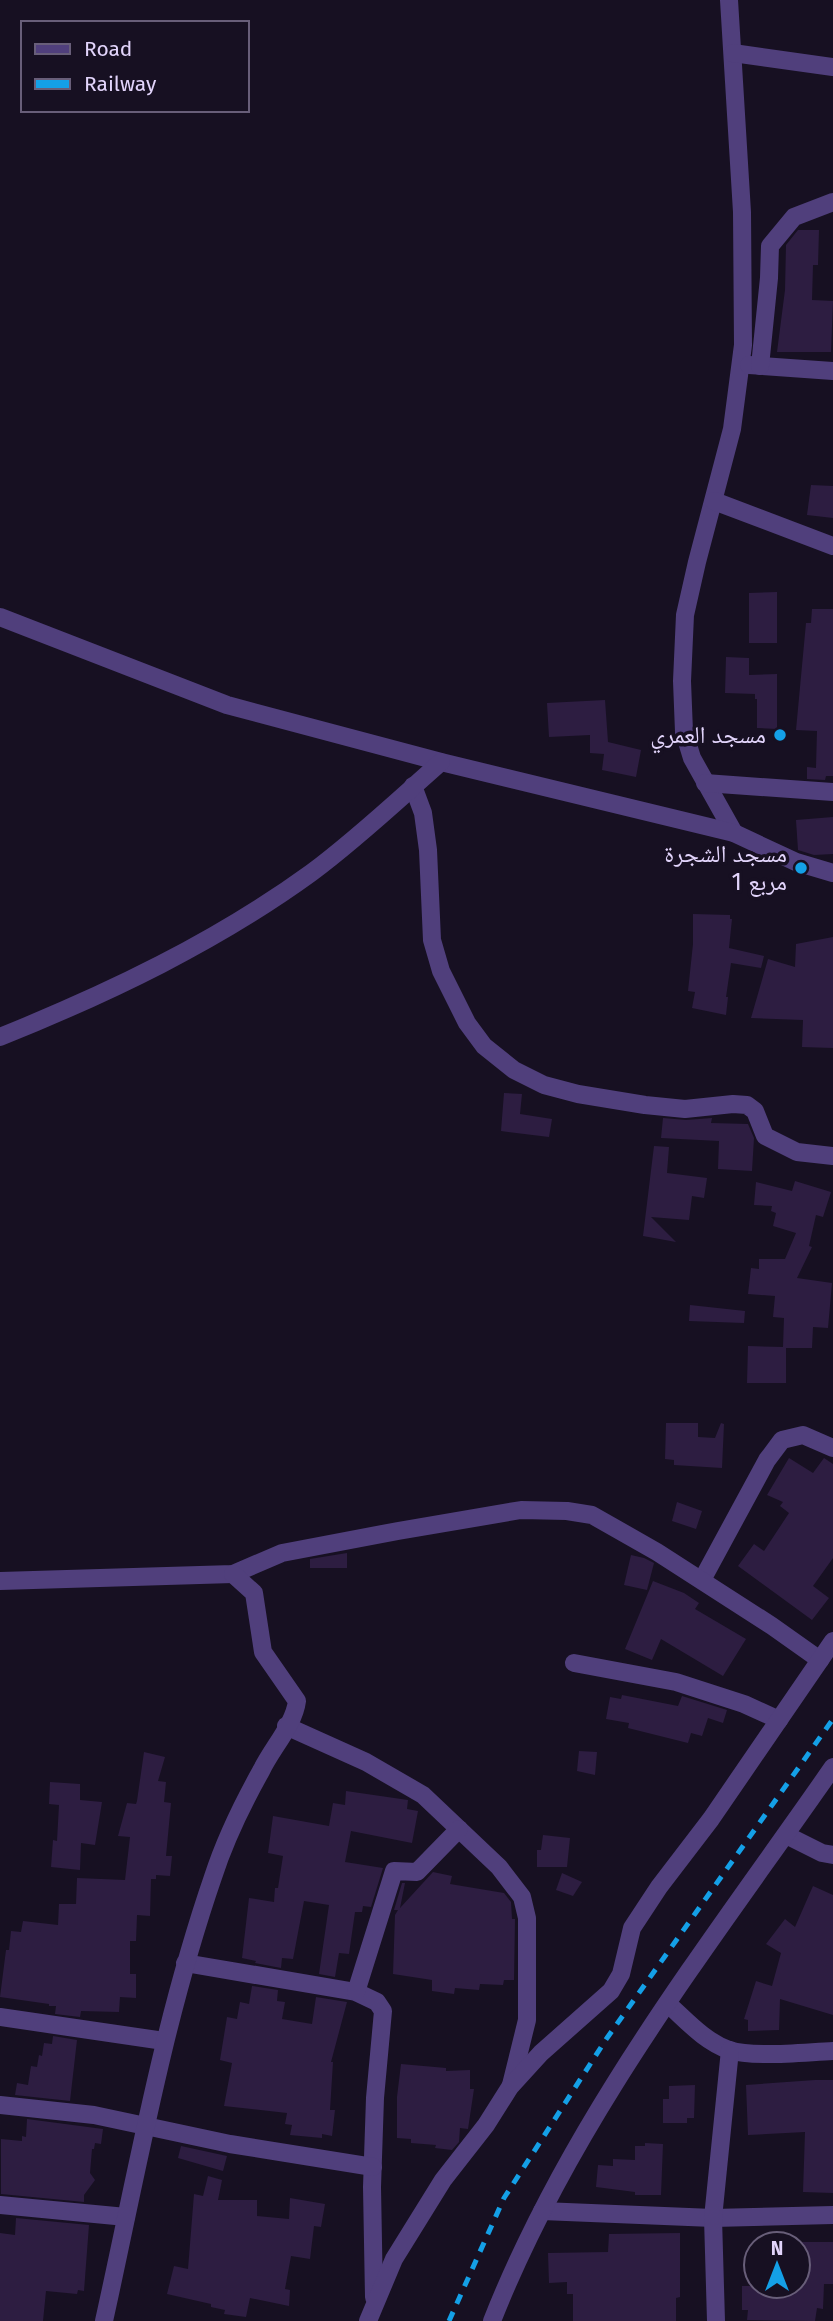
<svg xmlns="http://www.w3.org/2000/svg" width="833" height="2321" viewBox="0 0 833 2321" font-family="'Fira Sans','Noto Naskh Arabic',sans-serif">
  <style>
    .building { fill: #2d1d41 }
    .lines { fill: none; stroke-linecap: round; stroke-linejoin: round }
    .minor { stroke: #503f7c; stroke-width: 18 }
    .rail { stroke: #14a0e7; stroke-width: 5; stroke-dasharray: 10 9; stroke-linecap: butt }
    .poi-dot { fill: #14a0e7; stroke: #171022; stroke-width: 2.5 }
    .labels { text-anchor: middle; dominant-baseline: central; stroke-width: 7; stroke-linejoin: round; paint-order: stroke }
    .poi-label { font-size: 24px; fill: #e2d4fb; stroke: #171022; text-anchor: end }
  </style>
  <rect width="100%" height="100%" fill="#171022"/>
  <g class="building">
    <path d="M798 230H819L818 265H813L812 300 833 301 831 352H777L785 290 786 245Z"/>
    <path d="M811 485 833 486V518L807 515Z"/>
    <path d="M777 592V643H749V593Z"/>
    <path d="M812 609H833V776H826L825 780 807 779V767L816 768 817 731 796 730 806 623H811Z"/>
    <path d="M726 657 749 658V675L777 674V729L757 728V699H755V694L725 693Z"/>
    <path d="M605 700 608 742 641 750 636 777 602 770 604 754 590 753V735L549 737 547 703Z"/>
    <path d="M833 817V854L814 855 798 850 796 820Z"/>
    <path d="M693 914 730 915V919H732L729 948 764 956 761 968 731 963 726 997H728L726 1015 692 1008 695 992 688 991 693 944Z"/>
    <path d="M833 937V1048L802 1047 803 1020 751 1018 768 959 795 967 796 944Z"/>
    <path d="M504 1093 522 1094 520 1114 552 1119 549 1137 501 1131Z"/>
    <path d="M663 1118 686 1120 712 1118 711 1123 748 1124 754 1138 752 1171 718 1169 719 1141 661 1138Z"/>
    <path d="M654 1146 669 1147 667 1173 707 1178 704 1198 692 1196 689 1220 651 1217 676 1242 643 1236Z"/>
    <path d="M795 1181 831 1192 823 1217 816 1215 809 1246 812 1247 797 1278 832 1283 828 1328 813 1327 812 1348H786V1383H747L748 1346 783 1347 784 1318 773 1317 775 1296 748 1294 751 1268 759 1269V1259H785L796 1233 773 1226 776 1213 771 1211 772 1206 754 1205 756 1182 792 1191Z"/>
    <path d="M690 1305 745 1311 744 1323 689 1321Z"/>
    <path d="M666 1423H698V1437L715 1438 721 1423 724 1424 722 1468 674 1465V1460L665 1459Z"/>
    <path d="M789 1458 813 1473 824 1458 833 1464V1558L813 1586 829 1598 812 1620 738 1566 754 1544 764 1551 789 1513 780 1506 783 1502 767 1495Z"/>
    <path d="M677 1502 702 1511 696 1529 672 1521Z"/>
    <path d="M347 1553V1568H310V1559Z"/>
    <path d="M631 1555 644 1558 654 1563 647 1590 624 1585Z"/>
    <path d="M653 1581 684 1593 699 1603 695 1609 746 1639 723 1676 661 1639 652 1660 625 1649Z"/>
    <path d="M622 1695 678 1706 682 1696 727 1710 723 1723 708 1718 702 1736 691 1733 688 1743 628 1728 629 1723 606 1719 610 1697 621 1699Z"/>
    <path d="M579 1751 597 1752 595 1775 577 1771Z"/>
    <path d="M144 1752 165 1757 158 1781 166 1782 164 1802 171 1803 166 1856H172L170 1876 156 1875V1879H151L150 1916 137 1915 136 1941H130V1974H136V1998L120 1997 119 2012 81 2011 80 2017 55 2014 56 2006H49V2004L0 1997 6 1950H9L11 1931 21 1932 23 1921 58 1925 59 1904H76L77 1878 125 1880 130 1837 118 1836 127 1803 136 1804 137 1801Z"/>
    <path d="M50 1782 80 1784V1800L102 1802 95 1845 81 1843 80 1870 51 1867 53 1840 57 1841 59 1805 49 1804Z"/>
    <path d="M346 1791 408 1800 407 1809 418 1811 412 1843 351 1831 345 1862 383 1868 371 1907 363 1906 362 1912H355L349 1954 339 1953 335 1977 319 1974 329 1905 304 1901 293 1959 282 1958 281 1968 255 1963 256 1961 242 1958 249 1898 274 1902 275 1888H278L283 1856 268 1853 273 1816 329 1826 333 1803 345 1805Z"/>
    <path d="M543 1835 570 1838 567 1867H537V1850H541Z"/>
    <path d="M433 1872 452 1876 450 1884 504 1893 511 1902 512 1919H515L514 1980H504L503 1985 480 1984 479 1990 455 1988 454 1994 432 1991V1980L393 1974 395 1915 398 1910H394L402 1883H405L400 1908Z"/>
    <path d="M562 1873 582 1882 573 1896 556 1890Z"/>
    <path d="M813 1886 833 1895V2015L780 1999 779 2030 748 2031V2020L744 2019 756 1981 772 1986 781 1953 766 1944 785 1919 795 1927Z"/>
    <path d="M252 1986 278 1990 277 2001 285 2002 282 2019 312 2024 316 1997 347 2002 331 2062H333L330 2110H335L332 2136 322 2134V2138L290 2135 292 2125 285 2124 287 2113 224 2106 232 2063 220 2060 227 2017 237 2019 240 2002 249 2004Z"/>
    <path d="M53 2036 77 2040 70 2101 15 2095 17 2083 28 2085 31 2066 37 2067 39 2055 42 2056 44 2043 52 2044Z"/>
    <path d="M401 2064 446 2068V2071L470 2070V2089H474L468 2129 460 2128 459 2142 452 2150 435 2148 436 2145 411 2143V2139L397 2138V2097Z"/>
    <path d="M815 2080H833V2193L803 2192 805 2132 748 2135 746 2085Z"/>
    <path d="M695 2085 694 2118H687V2123H663V2099H669V2086Z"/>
    <path d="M27 2119 103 2129 101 2144 95 2143 94 2149H92L90 2173 95 2180 84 2195V2202L1 2194V2139L22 2141V2136L26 2137Z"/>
    <path d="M645 2143 663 2144 661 2195H635V2192L596 2187 598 2165 613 2166V2159L635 2160V2146H645Z"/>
    <path d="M181 2146 227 2156 223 2171 178 2158Z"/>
    <path d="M208 2176 222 2180 218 2200H257V2216L289 2219 290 2198 325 2204 321 2227 314 2226 310 2259 291 2256 285 2289 290 2290 289 2306 250 2298 246 2317 224 2314 225 2310 211 2307V2304L167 2294 174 2266 188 2269 194 2194 203 2196Z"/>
    <path d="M16 2218 89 2225 84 2291 78 2290 77 2294 46 2291 43 2321H0V2233L15 2235Z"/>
    <path d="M680 2233V2297L676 2298V2321H573V2294H567V2282L549 2283 548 2253 608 2252 609 2234Z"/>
    <path d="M798 2242H833V2284H824L823 2309 817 2308 815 2321 747 2320 748 2310H742V2286H798Z"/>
  </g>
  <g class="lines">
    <g class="minor">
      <path d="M729 0 742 212 743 345 732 429 697 562 685 615 682 681 684 732 692 758 734 833"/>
      <path d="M733 53 833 67"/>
      <path d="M749 365 833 371"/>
      <path d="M760 366 769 278 770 246 794 217 833 202"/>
      <path d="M714 501 833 546"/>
      <path d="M0 617 227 705 441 762 734 833 796 862 833 873"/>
      <path d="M705 783 833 792"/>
      <path d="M413 786 423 813 428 850 432 940 441 971 467 1023 484 1046 514 1070 544 1085 578 1094 645 1105 685 1109 733 1104 747 1105 755 1111 765 1136 797 1152 833 1156"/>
      <path d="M0 1037C109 993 216 942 311 873 357 839 399 799 441 762"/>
      <path d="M702 1580 767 1460 782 1440 803 1435 833 1448"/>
      <path d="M0 1581 233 1574 282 1553 398 1531 521 1510 567 1511 592 1515 657 1552 772 1626 820 1660"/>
      <path d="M574 1663 676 1682 744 1704 779 1720"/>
      <path d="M286 1726 366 1762 423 1795 499 1867 522 1897 527 1918V2020L511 2085"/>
      <path d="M786 1835 822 1853 833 1855"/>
      <path d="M185 1963 356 1992 377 2002 383 2011 375 2098 372 2187 374 2297"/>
      <path d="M356 1992 394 1871 417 1872 459 1829"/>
      <path d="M668 2004C687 2021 704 2041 729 2050 753 2058 806 2052 833 2051"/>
      <path d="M0 2017 164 2041"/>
      <path d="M0 2105 94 2115 230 2144 373 2167"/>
      <path d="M0 2205 126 2217"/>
      <path d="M542 2211 713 2218 833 2215"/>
      <path d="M104 2321C137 2172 163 2022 213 1877 225 1840 242 1805 261 1771 272 1748 294 1725 297 1701L263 1652 254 1593 233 1574"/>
      <path d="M368 2321 394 2259 443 2180 486 2125 510 2087 541 2053 611 1991 621 1974 632 1928 659 1887 711 1819 833 1641"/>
      <path d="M492 2321C572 2118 710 1944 833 1767"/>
      <path d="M716 2321 713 2218 730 2050"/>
    </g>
    <path class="rail" d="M449 2321 504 2198 607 2038 833 1719"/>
  </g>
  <g class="poi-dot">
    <circle cx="780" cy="735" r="7"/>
    <circle cx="801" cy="868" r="7"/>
  </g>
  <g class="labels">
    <g class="poi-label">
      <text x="766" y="735">مسجد العمري</text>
      <text x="787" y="854">مسجد الشجرة<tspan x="787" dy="28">مربع 1</tspan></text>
    </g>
  </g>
  <rect x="21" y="21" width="228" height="91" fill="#171022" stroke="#685e79" stroke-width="2"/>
  <rect x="35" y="44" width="35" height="10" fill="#503f7c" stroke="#685e79" stroke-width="2"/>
  <text x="84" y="56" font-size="21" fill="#e2d4fb">Road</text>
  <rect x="35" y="79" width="35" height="10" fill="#14a0e7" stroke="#685e79" stroke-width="2"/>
  <text x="84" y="91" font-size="21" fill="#e2d4fb">Railway</text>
  <g transform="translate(777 2265)"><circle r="33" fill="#171022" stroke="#685e79" stroke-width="2"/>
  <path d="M0-5L12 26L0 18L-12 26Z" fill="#14a0e7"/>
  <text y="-10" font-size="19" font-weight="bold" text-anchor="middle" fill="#e2d4fb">N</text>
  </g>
</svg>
